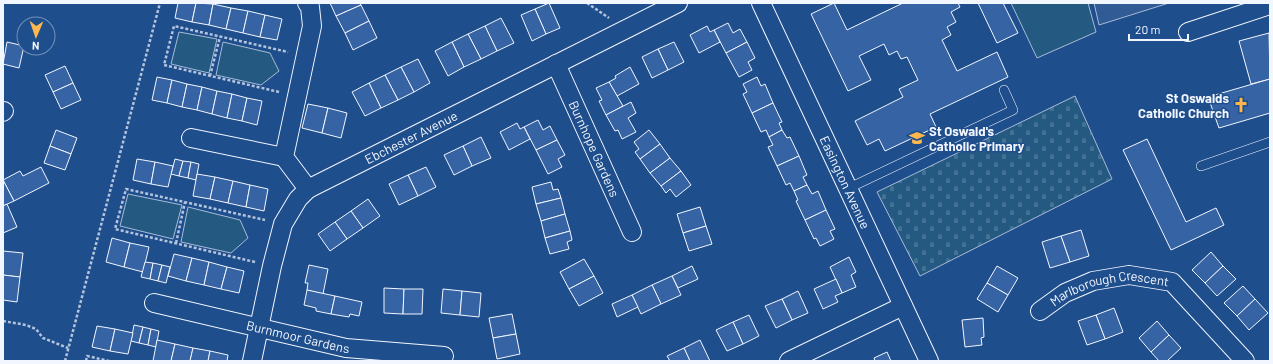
<svg xmlns="http://www.w3.org/2000/svg" width="1273" height="364" viewBox="0 0 1273 364" font-family="Barlow,sans-serif">
  <style>
    .grass { fill: #245a82; stroke: #a8bbd7 }
    .cemetery { fill: url(#cemetery-stones); stroke: #a8bbd7 }
    .parking { fill: #305b95; stroke: #a8bbd7 }
    .building { fill: #3563a3; stroke: #f2f6ff }
    .lines { fill: none; stroke-linecap: round; stroke-linejoin: round }
    .lane-casing { stroke: #f2f6ff; stroke-width: 10 }
    .street-casing { stroke: #f2f6ff; stroke-width: 20 }
    .path { stroke: #b3c4dc; stroke-width: 2.5; stroke-dasharray: 3 2; stroke-linecap: butt }
    .lane { stroke: #1f4e8c; stroke-width: 9 }
    .street { stroke: #1f4e8c; stroke-width: 18 }
    .labels { text-anchor: middle; dominant-baseline: central; stroke-width: 3; stroke-linejoin: round; paint-order: stroke }
    .poi-label { font-size: 13px; font-weight: bold; fill: #f2f6ff; stroke: #1f4e8c; text-anchor: end }
    .street-label { font-size: 13px; fill: #f2f6ff; stroke: #1f4e8c }
  </style>
  <defs>
    <pattern id="cemetery-stones" width="16" height="16" patternUnits="userSpaceOnUse"><rect width="16" height="16" fill="#245a82"/><path d="M2 7V4a2 2 0 0 1 4 0v3zM10 15v-3a2 2 0 0 1 4 0v3z" fill="#447295"/></pattern>
  </defs>
  <rect width="100%" height="100%" fill="#1f4e8c"/>
  <g class="grass">
    <path d="M1011 3H1088L1096 32 1037 58Z"/>
    <path d="M179 32 217 39 209 73 171 64Z"/>
    <path d="M223 42 270 53 279 71 261 85 216 75Z"/>
    <path d="M128 194 182 205 173 239 120 226Z"/>
    <path d="M188 207 240 220 248 238 231 253 181 242Z"/>
  </g>
  <path class="cemetery" d="M1075 96 1112 179 920 276 877 192Z"/>
  <path class="parking" d="M1094 3H1169L1099 25Z"/>
  <g class="building">
    <path d="M178 3H196L192 22 175 18Z"/>
    <path d="M196 3 213 4 209 25 192 22Z"/>
    <path d="M330 3H360L361 5 336 16Z"/>
    <path d="M549 3 560 28 546 34 535 9Z"/>
    <path d="M834 3 847 30 903 3H958L960 7 951 12 956 22 947 27 951 35 942 40 957 71 997 52 1008 77 930 114 936 127 885 151 879 139 867 145 855 121 903 97 899 89 918 80 907 57 901 59 897 51 889 55 884 44 859 56 871 80 848 91 811 14Z"/>
    <path d="M978 3H1003L1018 33 997 43Z"/>
    <path d="M213 4 231 8 226 29 209 25Z"/>
    <path d="M361 5 369 21 345 33 336 16Z"/>
    <path d="M231 8 248 11 243 33 226 29Z"/>
    <path d="M535 9 546 34 532 41 521 15Z"/>
    <path d="M248 11 265 15 260 37 243 33Z"/>
    <path d="M265 15 282 19 277 40 260 37Z"/>
    <path d="M501 18 514 43 497 51 485 26Z"/>
    <path d="M369 21 377 38 353 50 345 33Z"/>
    <path d="M728 23 733 33 740 29 747 42 726 53 714 30Z"/>
    <path d="M485 26 497 51 481 59 468 34Z"/>
    <path d="M707 26 710 32 714 30 720 42 699 53 690 35Z"/>
    <path d="M1269 33 1270 79 1251 84 1239 41Z"/>
    <path d="M468 34 481 59 464 67 452 42Z"/>
    <path d="M7 42 24 46 19 68 3 64Z"/>
    <path d="M452 42 464 67 448 76 435 51Z"/>
    <path d="M674 42 684 62 668 70 658 49Z"/>
    <path d="M747 42 755 58 748 62 752 70 739 77 726 53Z"/>
    <path d="M658 49 668 70 652 78 642 57Z"/>
    <path d="M418 59 430 83 414 92 401 67Z"/>
    <path d="M65 66 73 83 53 92 45 75Z"/>
    <path d="M401 67 414 92 398 100 385 75Z"/>
    <path d="M630 67 639 84 617 96 609 82 616 78 615 76Z"/>
    <path d="M385 75 398 100 381 108 369 83Z"/>
    <path d="M157 77 172 80 167 103 152 100Z"/>
    <path d="M757 77 761 86 765 84 773 103 752 113 743 94 747 92 743 84Z"/>
    <path d="M1270 79V113L1219 128 1208 97Z"/>
    <path d="M172 80 187 84 182 107 167 103Z"/>
    <path d="M609 82 623 106 606 115 599 101 602 100 596 88Z"/>
    <path d="M73 83 81 100 61 109 53 92Z"/>
    <path d="M369 83 381 108 365 116 352 92Z"/>
    <path d="M187 84 202 87 197 110 182 107Z"/>
    <path d="M202 87 217 91 212 114 197 110Z"/>
    <path d="M217 91 232 94 227 118 212 114Z"/>
    <path d="M232 94 247 98 242 121 227 118Z"/>
    <path d="M247 98 262 101 257 125 242 121Z"/>
    <path d="M631 102 636 113 628 118 636 132 622 139 618 130 615 131 606 115Z"/>
    <path d="M773 103 782 122 779 123 782 130 769 137 766 130 761 132 752 113Z"/>
    <path d="M308 104 328 108 322 133 302 128Z"/>
    <path d="M328 108 347 113 341 138 322 133Z"/>
    <path d="M538 120 543 130 550 126 557 140 536 150 524 127Z"/>
    <path d="M517 123 520 129 524 127 530 139 509 150 500 132Z"/>
    <path d="M56 130 77 138 71 154 50 146Z"/>
    <path d="M649 130 660 144 640 159 635 152 639 149 634 142Z"/>
    <path d="M782 130 787 138 790 137 799 156 777 166 768 147 773 145 769 137Z"/>
    <path d="M481 137 491 158 472 166 463 146Z"/>
    <path d="M1147 139 1186 222 1216 208 1224 225 1171 250 1123 150Z"/>
    <path d="M557 140 565 155 558 159 562 167 548 174 536 150Z"/>
    <path d="M660 144 670 158 650 173 640 159Z"/>
    <path d="M50 146 71 154 65 170 44 163Z"/>
    <path d="M463 146 472 166 454 175 444 155Z"/>
    <path d="M799 156 807 175 803 177 807 185 794 191 790 183 786 185 777 166Z"/>
    <path d="M670 158 681 171 661 186 650 173Z"/>
    <path d="M137 159 155 162 151 184 133 180Z"/>
    <path d="M175 159 183 161 179 176 171 174Z"/>
    <path d="M183 161 191 162 188 178 179 176Z"/>
    <path d="M155 162 173 166 168 187 151 184Z"/>
    <path d="M191 162 199 164 196 180 188 178Z"/>
    <path d="M41 167 49 183 14 201 3 180 20 171 23 176Z"/>
    <path d="M426 167 436 187 418 196 408 175Z"/>
    <path d="M681 171 691 185 676 197 670 189 666 193 661 186Z"/>
    <path d="M197 174 215 177 210 199 193 196Z"/>
    <path d="M408 175 418 196 399 205 389 184Z"/>
    <path d="M215 177 233 181 228 203 210 199Z"/>
    <path d="M3 180 14 201 3 206Z"/>
    <path d="M233 181 250 185 246 207 228 203Z"/>
    <path d="M551 182 553 190 558 189 561 198 536 204 532 187Z"/>
    <path d="M250 185 268 189 264 211 246 207Z"/>
    <path d="M807 185 812 194 818 191 826 210 805 220 796 201 798 200 794 191Z"/>
    <path d="M561 198 565 214 541 221 536 204Z"/>
    <path d="M368 199 380 216 363 228 351 211Z"/>
    <path d="M7 204 17 227 3 233V206Z"/>
    <path d="M700 207 706 226 683 233 677 214Z"/>
    <path d="M826 210 835 229 830 231 834 239 820 246 816 238 814 239 805 220Z"/>
    <path d="M351 211 363 228 347 239 335 222Z"/>
    <path d="M565 214 570 231 545 238 541 221Z"/>
    <path d="M335 222 347 239 330 251 318 234Z"/>
    <path d="M706 226 712 244 689 251 683 233Z"/>
    <path d="M1081 230 1089 256 1070 262 1061 236Z"/>
    <path d="M570 231 572 240 567 242 569 249 550 254 545 238Z"/>
    <path d="M1061 236 1070 262 1050 268 1042 242Z"/>
    <path d="M112 238 130 243 124 267 106 262Z"/>
    <path d="M130 243 149 247 143 272 124 267Z"/>
    <path d="M3 251 23 253 20 277 3 275Z"/>
    <path d="M1211 252 1223 266 1205 283 1192 270Z"/>
    <path d="M174 254 192 258 186 281 168 276Z"/>
    <path d="M849 257 856 272 851 275 856 287 842 293 830 267Z"/>
    <path d="M192 258 209 262 204 285 186 281Z"/>
    <path d="M584 259 594 276 569 289 560 272Z"/>
    <path d="M145 262 153 263 150 279 141 277Z"/>
    <path d="M209 262 227 267 221 289 204 285Z"/>
    <path d="M153 263 162 265 158 281 150 279Z"/>
    <path d="M162 265 170 267 166 283 158 281Z"/>
    <path d="M309 265 328 269 323 294 307 290 308 283H305Z"/>
    <path d="M692 266 698 279 678 288 672 276Z"/>
    <path d="M997 266 1018 278 1008 295 987 283Z"/>
    <path d="M1223 266 1236 279 1217 296 1205 283Z"/>
    <path d="M227 267 244 271 239 293 221 289Z"/>
    <path d="M3 275 20 277 17 302 3 300Z"/>
    <path d="M594 276 603 293 579 306 569 289Z"/>
    <path d="M672 276 681 295 661 304 652 285Z"/>
    <path d="M836 279 842 293 835 296 838 302 823 309 814 289Z"/>
    <path d="M987 283 1008 295 998 312 977 299Z"/>
    <path d="M652 285 661 304 641 314 632 295Z"/>
    <path d="M1243 286 1255 299 1237 316 1224 303Z"/>
    <path d="M384 288 404 289 403 314 384 313Z"/>
    <path d="M404 289H423L422 314H403Z"/>
    <path d="M443 289 462 291 460 315 441 313Z"/>
    <path d="M307 290 335 296 331 314 316 311V308L304 305Z"/>
    <path d="M462 291 481 293 479 317 460 315Z"/>
    <path d="M798 291 808 313 792 320 782 299Z"/>
    <path d="M632 295 638 307 617 317 612 304Z"/>
    <path d="M335 296 362 302 359 316 350 314 349 317 331 314Z"/>
    <path d="M782 299 792 320 776 328 765 306Z"/>
    <path d="M1255 299 1268 313 1249 330 1237 316Z"/>
    <path d="M1114 308 1123 332 1105 339 1096 315Z"/>
    <path d="M512 314 516 334 493 338 489 318Z"/>
    <path d="M749 315 759 336 743 344 733 322Z"/>
    <path d="M1096 315 1105 339 1087 345 1078 321Z"/>
    <path d="M983 318 984 337 981 338 982 345 965 347 962 320Z"/>
    <path d="M1157 321 1169 335 1151 352 1139 338Z"/>
    <path d="M733 322 743 344 727 351 716 330Z"/>
    <path d="M134 325 143 327 139 343 131 341Z"/>
    <path d="M97 326 115 329 110 351 92 347Z"/>
    <path d="M143 327 151 329 148 345 139 343Z"/>
    <path d="M115 329 133 333 128 354 110 351Z"/>
    <path d="M151 329 159 331 156 347 148 345Z"/>
    <path d="M516 334 520 354 497 359 493 338Z"/>
    <path d="M1169 335 1181 348 1167 361H1159L1151 352Z"/>
    <path d="M157 340 175 344 171 361H153Z"/>
    <path d="M700 340 710 361H690L684 348Z"/>
    <path d="M175 344 193 348 190 361H171Z"/>
    <path d="M193 348 210 351 208 361H190Z"/>
    <path d="M684 348 690 361H670L667 356Z"/>
    <path d="M210 351 228 355 227 361H208Z"/>
    <path d="M887 352 891 361H875L874 358Z"/>
  </g>
  <g class="lines">
    <defs>
      <g id="lane">
        <path d="M1201 166 1270 142"/>
        <path d="M847 189 1013 110 1004 90"/>
      </g>
      <g id="street">
        <path d="M307 3 310 7 312 26 284 157 308 189"/>
        <path id="s1" d="M761 3 929 361"/>
        <path d="M1188 32 1270 5"/>
        <path id="s2" d="M556 64 632 232"/>
        <path d="M3 112 4 111"/>
        <path d="M191 138 284 157"/>
        <path id="s3" d="M154 303 346 348 444 356"/>
        <path id="s4" d="M1040 311 1065 293 1093 281 1129 275 1172 282 1245 361"/>
        <path id="s5" d="M252 361 272 266 283 224 298 199 308 189 678 3"/>
        <path d="M789 361 903 306"/>
      </g>
    </defs>
    <use href="#lane" class="lane-casing"/>
    <use href="#street" class="street-casing"/>
    <g class="path">
      <path d="M587 3 609 18"/>
      <path d="M210 76 220 37"/>
      <path d="M279 92 164 65 174 26 288 52"/>
      <path d="M176 243 185 202"/>
      <path d="M255 262 115 229 126 189 265 220"/>
      <path d="M3 321 26 325 36 329 43 338 68 348"/>
      <path d="M65 361 160 3"/>
      <path d="M86 361 87 356 109 361"/>
    </g>
    <use href="#lane" class="lane"/>
    <use href="#street" class="street"/>
  </g>
  <defs>
    <symbol id="church-bare" viewBox="-9 -9 18 18"><path d="M-1.2-6h2.4v3.5h3.3v2.4h-3.3V6h-2.4V-.1h-3.3v-2.4h3.3Z" fill="#ffb74d" stroke="#1f4e8c" stroke-width="2.5" paint-order="stroke"/></symbol>
    <symbol id="school-bare" viewBox="-9 -9 18 18"><path d="M0-5L7-2L0 1L-7-2ZM-4 1L0 2.5L4 1V4Q0 6-4 4Z" fill="#ffb74d" stroke="#1f4e8c" stroke-width="2.5" paint-order="stroke"/></symbol>
  </defs>
  <g fill-rule="evenodd">
    <use href="#church-bare" x="1230" y="94" width="22" height="22"/>
    <use href="#school-bare" x="906" y="127" width="22" height="22"/>
  </g>
  <g class="labels">
    <g class="poi-label">
      <text x="1229" y="98">St Oswalds<tspan x="1229" dy="15">Catholic Church</tspan></text>
      <text x="929" y="131" text-anchor="start">St Oswald's<tspan x="929" dy="15">Catholic Primary</tspan></text>
    </g>
    <g class="street-label">
      <text stroke="none"><textPath href="#s5" startOffset="299">Ebchester Avenue</textPath></text>
      <text stroke="none"><textPath href="#s2" startOffset="93">Burnhope Gardens</textPath></text>
      <text stroke="none"><textPath href="#s1" startOffset="198">Easington Avenue</textPath></text>
      <text stroke="none"><textPath href="#s4" startOffset="76">Marlborough Crescent</textPath></text>
      <text stroke="none"><textPath href="#s3" startOffset="148">Burnmoor Gardens</textPath></text>
    </g>
  </g>
  <rect width="1273" height="364" fill="none" stroke="#f2f6ff" stroke-width="8"/>
  <g transform="translate(36 36) rotate(182)"><circle r="19" fill="#1f4e8c" stroke="#7391ba"/>
  <path d="M0-3L7 15L0 10L-7 15Z" fill="#ffb74d"/>
  <text y="-6" font-size="11" font-weight="bold" text-anchor="middle" fill="#f2f6ff">N</text>
  </g>
  <path d="M1129 34v6h59v-6" fill="none" stroke="#f2f6ff" stroke-width="2"/>
  <text x="1135" y="34" font-size="12" fill="#f2f6ff" stroke="#1f4e8c" stroke-width="3" paint-order="stroke">20 m</text>
</svg>
